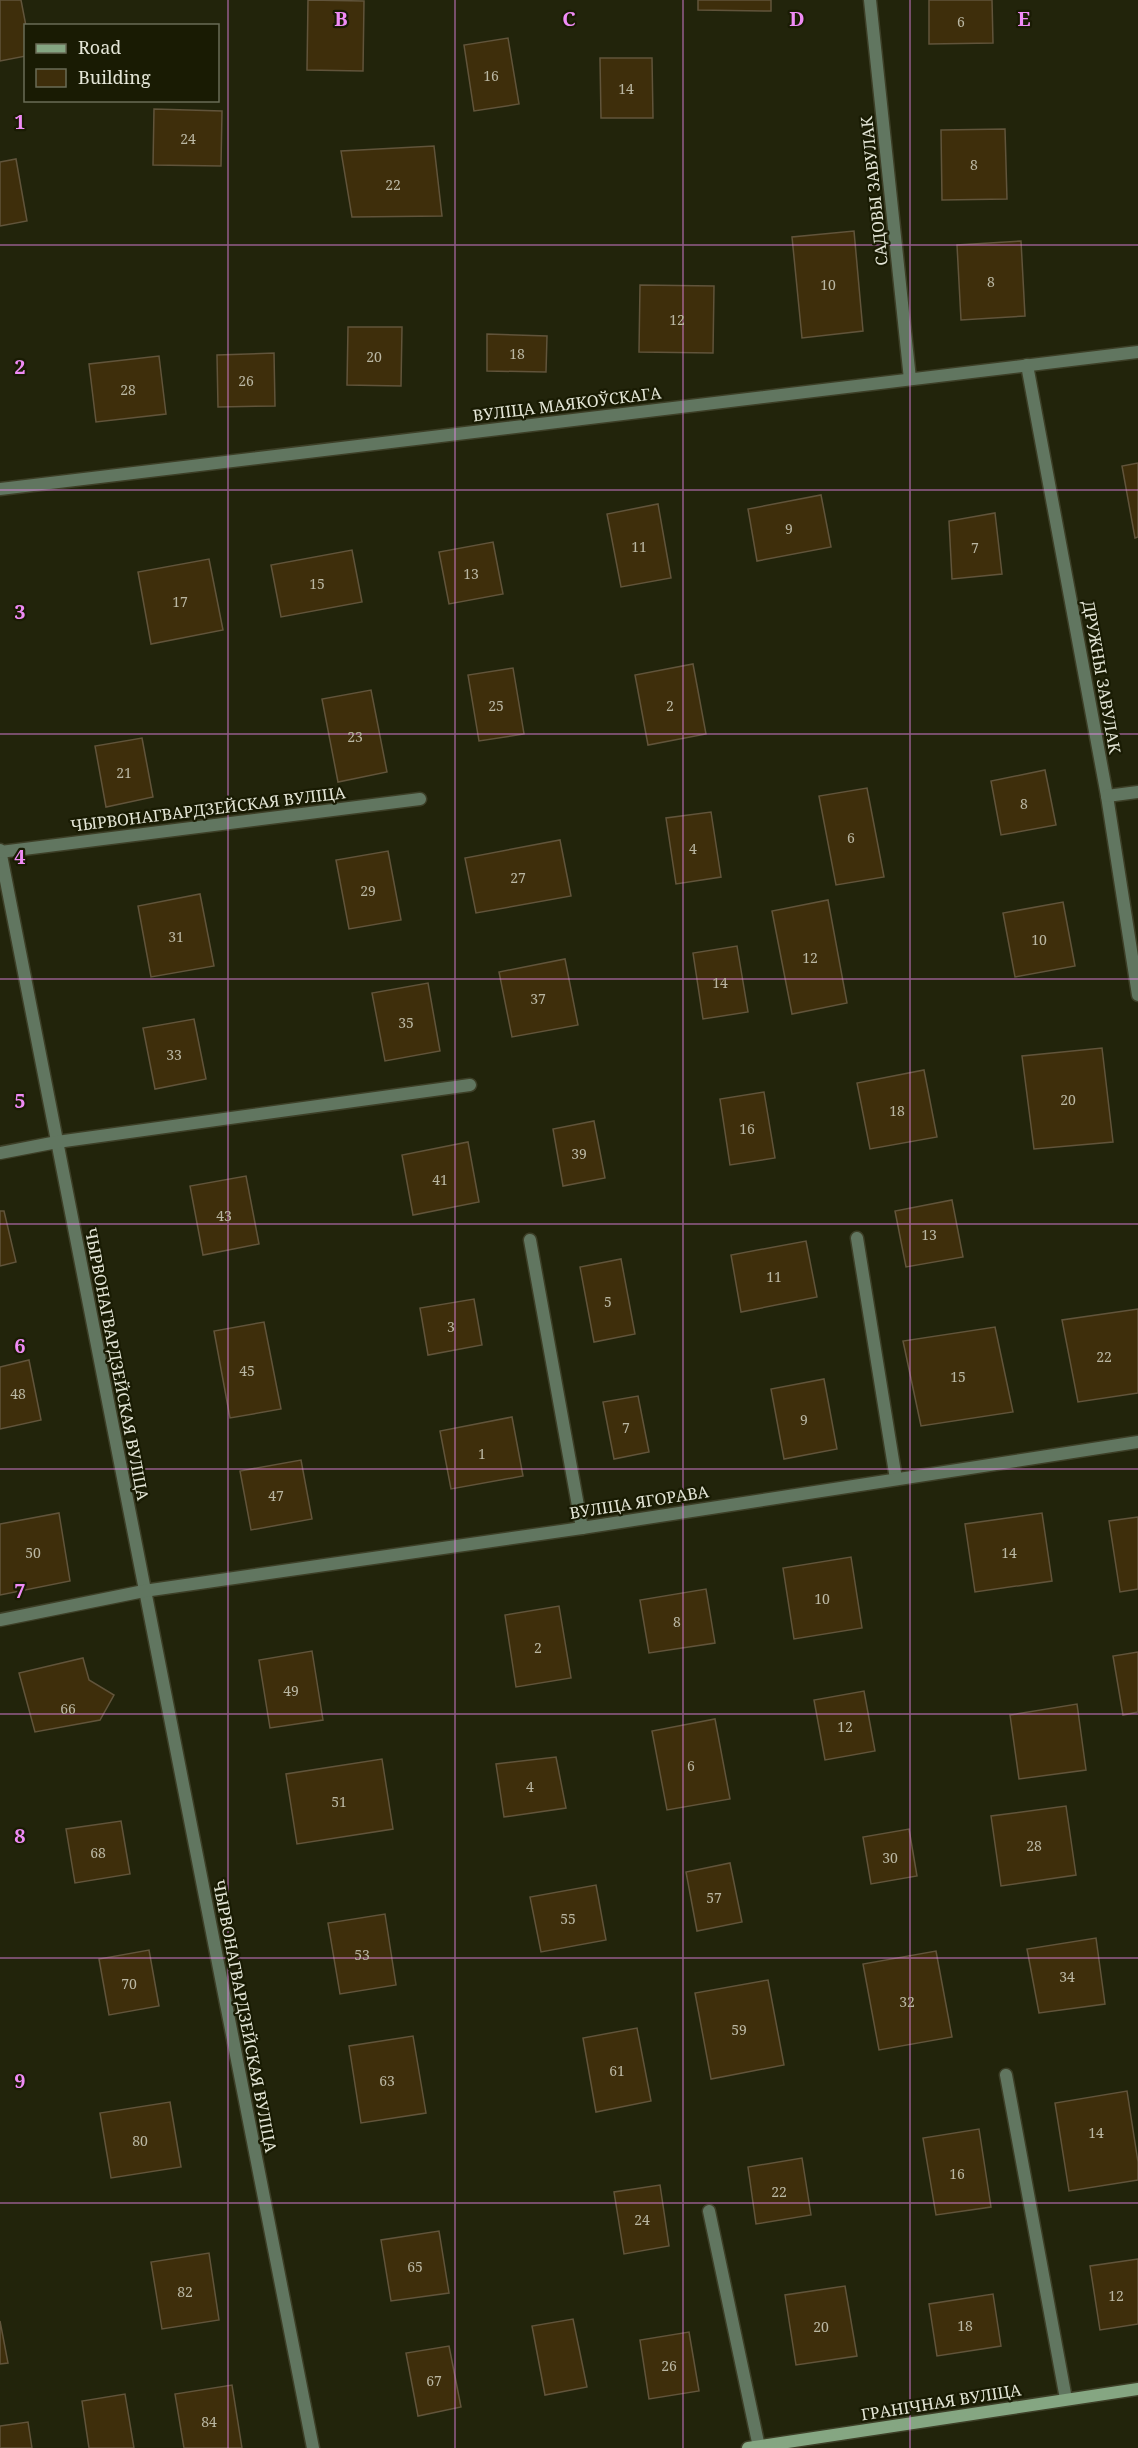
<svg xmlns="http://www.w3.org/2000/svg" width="1138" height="2448" viewBox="0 0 1138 2448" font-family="'Noto Serif',serif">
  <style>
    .building { fill: #3e2e0b; stroke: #61543b; stroke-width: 1.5 }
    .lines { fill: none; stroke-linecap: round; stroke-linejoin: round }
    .service-casing { stroke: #3d3f27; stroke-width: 15 }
    .minor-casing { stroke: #3d3f27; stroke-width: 15 }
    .secondary-casing { stroke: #3d3f27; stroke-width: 15 }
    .service { stroke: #617660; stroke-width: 12 }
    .minor { stroke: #617660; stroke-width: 12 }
    .secondary { stroke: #85a682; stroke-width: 12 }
    .grid { fill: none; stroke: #f08bf6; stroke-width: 1.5; stroke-opacity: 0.55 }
    .labels { text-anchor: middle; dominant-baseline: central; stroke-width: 4.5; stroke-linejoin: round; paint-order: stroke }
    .number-label { font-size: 14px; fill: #bab7a3 }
    .street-label { font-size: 16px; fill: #e3e5d6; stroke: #191b03 }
    .grid-label { font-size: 20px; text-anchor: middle; font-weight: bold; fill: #f08bf6; stroke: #191b03; stroke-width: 4.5; stroke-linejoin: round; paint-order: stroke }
  </style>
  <rect width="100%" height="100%" fill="#22240b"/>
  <g class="building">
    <path d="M0 0H21L26 26V56L0 61Z"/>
    <path d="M308 0 364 1 363 71 307 70Z"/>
    <path d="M698 0H771V11L698 10Z"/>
    <path d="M929 0H992L993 43 929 44Z"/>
    <path d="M508 38 519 104 474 111 464 45Z"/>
    <path d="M600 58H652L653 118H601Z"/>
    <path d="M154 109 222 111 221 166 153 165Z"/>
    <path d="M1005 129 1007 199 942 200 941 130Z"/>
    <path d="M434 146 442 216 352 217 341 151Z"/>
    <path d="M16 159 27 221 0 226V162Z"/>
    <path d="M854 231 863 331 802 338 792 237Z"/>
    <path d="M1021 241 1025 316 961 320 957 245Z"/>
    <path d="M640 285 714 286 713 353 639 352Z"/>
    <path d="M348 327H402L401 386 347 385Z"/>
    <path d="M487 334 547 336 546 372 487 371Z"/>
    <path d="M274 353 275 406 218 407 217 355Z"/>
    <path d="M159 356 166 414 96 422 89 364Z"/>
    <path d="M1138 463V537L1135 538 1122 466Z"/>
    <path d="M821 495 831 547 757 561 748 509Z"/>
    <path d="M658 504 671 578 621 587 607 514Z"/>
    <path d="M995 513 1002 574 952 579 949 521Z"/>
    <path d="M493 542 503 594 449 604 439 552Z"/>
    <path d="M352 550 362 602 281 617 271 565Z"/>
    <path d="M209 559 223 630 151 644 138 572Z"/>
    <path d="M693 664 706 734 648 745 635 675Z"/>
    <path d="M513 668 524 734 479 741 468 675Z"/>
    <path d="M371 690 387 772 338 782 322 699Z"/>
    <path d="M142 738 153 797 106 807 95 746Z"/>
    <path d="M1045 770 1056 825 1001 835 991 781Z"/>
    <path d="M867 788 884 877 836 885 819 796Z"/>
    <path d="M711 812 721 877 676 884 666 818Z"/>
    <path d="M560 840 571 896 476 913 465 858Z"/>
    <path d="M388 851 401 920 349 929 336 860Z"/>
    <path d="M200 894 214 966 151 977 138 906Z"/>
    <path d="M828 900 847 1003 792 1014 772 911Z"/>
    <path d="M1063 902 1075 966 1015 977 1003 913Z"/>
    <path d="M737 946 748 1012 703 1019 693 953Z"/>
    <path d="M565 959 578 1025 512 1037 499 972Z"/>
    <path d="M428 983 440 1051 385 1061 372 993Z"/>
    <path d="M194 1019 206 1079 155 1089 143 1028Z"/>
    <path d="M1102 1048 1113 1142 1034 1149 1022 1056Z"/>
    <path d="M924 1070 937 1137 870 1149 857 1083Z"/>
    <path d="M764 1092 775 1158 730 1165 720 1099Z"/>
    <path d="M594 1121 605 1178 563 1186 553 1129Z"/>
    <path d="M468 1142 479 1202 413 1215 402 1155Z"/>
    <path d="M246 1176 259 1244 203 1255 190 1186Z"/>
    <path d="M952 1200 963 1257 906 1267 895 1211Z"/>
    <path d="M0 1211H4L16 1262 0 1266Z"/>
    <path d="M806 1241 817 1297 741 1312 731 1255Z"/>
    <path d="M621 1259 635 1334 594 1342 580 1267Z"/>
    <path d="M474 1299 482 1345 428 1355 420 1308Z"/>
    <path d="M1138 1309V1393L1078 1402 1062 1320Z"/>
    <path d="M264 1322 281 1409 230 1418 214 1331Z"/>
    <path d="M995 1327 1013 1412 921 1426 903 1341Z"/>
    <path d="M29 1360 41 1420 0 1429V1367Z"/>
    <path d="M824 1379 837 1449 784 1459 771 1389Z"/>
    <path d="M638 1396 649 1452 614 1459 603 1402Z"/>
    <path d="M512 1417 523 1476 451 1489 440 1431Z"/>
    <path d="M301 1460 312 1519 251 1530 240 1471Z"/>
    <path d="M59 1513 70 1581 0 1595V1524Z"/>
    <path d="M1042 1513 1052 1581 975 1592 965 1524Z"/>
    <path d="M1138 1517V1589L1120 1592 1109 1521Z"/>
    <path d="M851 1557 862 1628 794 1639 783 1568Z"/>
    <path d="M706 1589 715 1643 649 1653 640 1600Z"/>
    <path d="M559 1606 571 1678 516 1687 505 1615Z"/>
    <path d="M312 1651 323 1720 270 1728 259 1660Z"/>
    <path d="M1138 1652V1712L1123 1715 1113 1656Z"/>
    <path d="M83 1658 89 1680 114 1695 100 1720 35 1732 19 1673Z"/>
    <path d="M864 1691 875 1751 825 1760 814 1700Z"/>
    <path d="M1077 1704 1086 1770 1019 1779 1010 1715Z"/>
    <path d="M715 1719 730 1799 667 1810 652 1731Z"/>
    <path d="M556 1757 566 1808 504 1817 496 1764Z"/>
    <path d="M382 1759 393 1829 297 1844 286 1774Z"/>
    <path d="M1066 1806 1076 1875 1001 1886 991 1816Z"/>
    <path d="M121 1821 130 1874 75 1883 66 1829Z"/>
    <path d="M909 1829 917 1876 871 1884 863 1837Z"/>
    <path d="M730 1863 742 1922 697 1931 686 1872Z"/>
    <path d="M596 1885 606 1940 541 1952 530 1897Z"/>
    <path d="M385 1914 396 1985 340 1994 328 1923Z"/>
    <path d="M1096 1938 1105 2004 1039 2013 1027 1949Z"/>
    <path d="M149 1950 159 2006 109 2015 99 1959Z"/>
    <path d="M936 1951 952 2037 879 2050 863 1964Z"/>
    <path d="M768 1980 784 2065 711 2079 695 1993Z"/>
    <path d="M637 2028 651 2101 596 2112 583 2038Z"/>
    <path d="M413 2036 426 2113 361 2123 349 2046Z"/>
    <path d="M1127 2091 1138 2162V2180L1069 2191 1055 2103Z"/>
    <path d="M170 2102 181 2167 111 2178 100 2113Z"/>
    <path d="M979 2129 991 2207 936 2215 923 2138Z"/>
    <path d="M802 2158 811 2215 756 2224 748 2167Z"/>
    <path d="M660 2185 669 2246 624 2254 614 2192Z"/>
    <path d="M439 2231 449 2293 391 2301 381 2240Z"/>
    <path d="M209 2253 219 2320 162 2329 151 2262Z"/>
    <path d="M1138 2259V2324L1100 2330 1090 2266Z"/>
    <path d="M845 2286 857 2356 796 2365 785 2295Z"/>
    <path d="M993 2294 1001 2346 937 2356 929 2304Z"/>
    <path d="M573 2319 587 2387 545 2395 532 2326Z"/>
    <path d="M0 2321 8 2363 0 2364Z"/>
    <path d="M689 2332 699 2391 649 2399 640 2340Z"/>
    <path d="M449 2346 461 2407 418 2416 406 2353Z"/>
    <path d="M232 2385 242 2448H184L175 2394Z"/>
    <path d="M125 2394 134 2448H89L82 2401Z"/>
    <path d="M28 2422 32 2448H0V2426Z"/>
  </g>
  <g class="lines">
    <defs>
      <g id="service">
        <path d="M857 1238 896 1479"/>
        <path d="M530 1240 582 1528"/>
        <path d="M1006 2075 1066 2399"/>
        <path d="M709 2211 759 2447"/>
      </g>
      <g id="minor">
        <path d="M870 0 910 379"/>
        <path d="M1027 365 1107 796 1138 995"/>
        <path d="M0 489 1138 352"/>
        <path d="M1107 796 1138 792"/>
        <path d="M0 850 313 2448"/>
        <path d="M0 852 420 799"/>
        <path d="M0 1153 57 1142 470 1085"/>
        <path d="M0 1620 144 1591 582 1528 1138 1442"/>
      </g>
      <path id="secondary" d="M748 2448 1138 2389"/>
    </defs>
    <use href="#service" class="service-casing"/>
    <use href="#minor" class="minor-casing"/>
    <use href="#secondary" class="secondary-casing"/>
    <use href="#service" class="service"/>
    <use href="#minor" class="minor"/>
    <use href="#secondary" class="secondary"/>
  </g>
  <path class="grid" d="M228 0V2448M455 0V2448M683 0V2448M910 0V2448M0 245H1138M0 490H1138M0 734H1138M0 979H1138M0 1224H1138M0 1469H1138M0 1714H1138M0 1958H1138M0 2203H1138"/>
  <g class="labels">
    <g class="number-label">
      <text x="961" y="21">6</text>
      <text x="491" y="75">16</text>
      <text x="626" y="88">14</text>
      <text x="188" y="138">24</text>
      <text x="974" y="164">8</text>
      <text x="393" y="184">22</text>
      <text x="991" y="281">8</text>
      <text x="828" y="284">10</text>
      <text x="677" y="319">12</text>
      <text x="517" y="353">18</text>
      <text x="374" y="356">20</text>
      <text x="246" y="380">26</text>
      <text x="128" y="389">28</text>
      <text x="789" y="528">9</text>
      <text x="639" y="546">11</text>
      <text x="975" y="547">7</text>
      <text x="471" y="573">13</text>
      <text x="317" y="583">15</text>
      <text x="180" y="601">17</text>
      <text x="496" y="705">25</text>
      <text x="670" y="705">2</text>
      <text x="355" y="736">23</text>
      <text x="124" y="772">21</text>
      <text x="1024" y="803">8</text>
      <text x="851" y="837">6</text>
      <text x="693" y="848">4</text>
      <text x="518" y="877">27</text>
      <text x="368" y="890">29</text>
      <text x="176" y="936">31</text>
      <text x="1039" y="939">10</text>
      <text x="810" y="957">12</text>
      <text x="720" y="982">14</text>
      <text x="538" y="998">37</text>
      <text x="406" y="1022">35</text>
      <text x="174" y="1054">33</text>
      <text x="1068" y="1099">20</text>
      <text x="897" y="1110">18</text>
      <text x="747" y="1128">16</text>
      <text x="579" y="1153">39</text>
      <text x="440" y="1179">41</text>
      <text x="224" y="1215">43</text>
      <text x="929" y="1234">13</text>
      <text x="774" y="1276">11</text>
      <text x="608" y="1301">5</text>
      <text x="451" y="1326">3</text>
      <text x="1104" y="1356">22</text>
      <text x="247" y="1370">45</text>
      <text x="958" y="1376">15</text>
      <text x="18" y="1393">48</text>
      <text x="804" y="1419">9</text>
      <text x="626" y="1427">7</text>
      <text x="482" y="1453">1</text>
      <text x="276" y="1495">47</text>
      <text x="33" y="1552">50</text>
      <text x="1009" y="1552">14</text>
      <text x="822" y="1598">10</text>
      <text x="677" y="1621">8</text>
      <text x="538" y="1647">2</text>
      <text x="291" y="1690">49</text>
      <text x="68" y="1708">66</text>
      <text x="845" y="1726">12</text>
      <text x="691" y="1765">6</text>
      <text x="530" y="1786">4</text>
      <text x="339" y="1801">51</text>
      <text x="1034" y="1845">28</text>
      <text x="98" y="1852">68</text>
      <text x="890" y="1857">30</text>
      <text x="714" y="1897">57</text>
      <text x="568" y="1918">55</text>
      <text x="362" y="1954">53</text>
      <text x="1067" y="1976">34</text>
      <text x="129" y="1983">70</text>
      <text x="907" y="2001">32</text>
      <text x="739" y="2029">59</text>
      <text x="617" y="2070">61</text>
      <text x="387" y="2080">63</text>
      <text x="1096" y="2132">14</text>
      <text x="140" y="2140">80</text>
      <text x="957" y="2173">16</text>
      <text x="779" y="2191">22</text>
      <text x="642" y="2219">24</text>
      <text x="415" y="2266">65</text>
      <text x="185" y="2291">82</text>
      <text x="1116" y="2295">12</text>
      <text x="965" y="2325">18</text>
      <text x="821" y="2326">20</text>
      <text x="669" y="2365">26</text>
      <text x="434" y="2380">67</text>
      <text x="209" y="2421">84</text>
    </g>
    <g class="street-label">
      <text transform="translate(874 191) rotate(-96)">САДОВЫ ЗАВУЛАК</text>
      <text transform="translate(567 404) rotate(-7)">ВУЛІЦА МАЯКОЎСКАГА</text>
      <text transform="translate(1102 677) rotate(80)">ДРУЖНЫ ЗАВУЛАК</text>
      <text transform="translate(208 809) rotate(-7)">ЧЫРВОНАГВАРДЗЕЙСКАЯ ВУЛІЦА</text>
      <text transform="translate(117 1364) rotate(79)">ЧЫРВОНАГВАРДЗЕЙСКАЯ ВУЛІЦА</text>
      <text transform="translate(639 1502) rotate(-9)">ВУЛІЦА ЯГОРАВА</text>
      <text transform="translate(245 2016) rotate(79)">ЧЫРВОНАГВАРДЗЕЙСКАЯ ВУЛІЦА</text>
      <text transform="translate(941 2402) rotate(-9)">ГРАНІЧНАЯ ВУЛІЦА</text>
    </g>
  </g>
  <g class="grid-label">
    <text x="341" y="26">B</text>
    <text x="569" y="26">C</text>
    <text x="797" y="26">D</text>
    <text x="1024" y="26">E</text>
    <text x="20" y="129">1</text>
    <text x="20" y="374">2</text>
    <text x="20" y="619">3</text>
    <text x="20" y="864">4</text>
    <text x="20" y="1108">5</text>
    <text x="20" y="1353">6</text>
    <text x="20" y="1598">7</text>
    <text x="20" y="1843">8</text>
    <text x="20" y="2088">9</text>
  </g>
  <rect x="24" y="24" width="195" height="78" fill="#191b03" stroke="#6a6c57" stroke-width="1.5"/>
  <rect x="36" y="44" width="30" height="9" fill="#85a682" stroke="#6a6c57" stroke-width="1.5"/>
  <text x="78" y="54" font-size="18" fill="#e3e5d6">Road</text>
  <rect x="36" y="69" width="30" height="18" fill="#3e2e0b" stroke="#6a6c57" stroke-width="1.5"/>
  <text x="78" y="84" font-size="18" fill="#e3e5d6">Building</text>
</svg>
